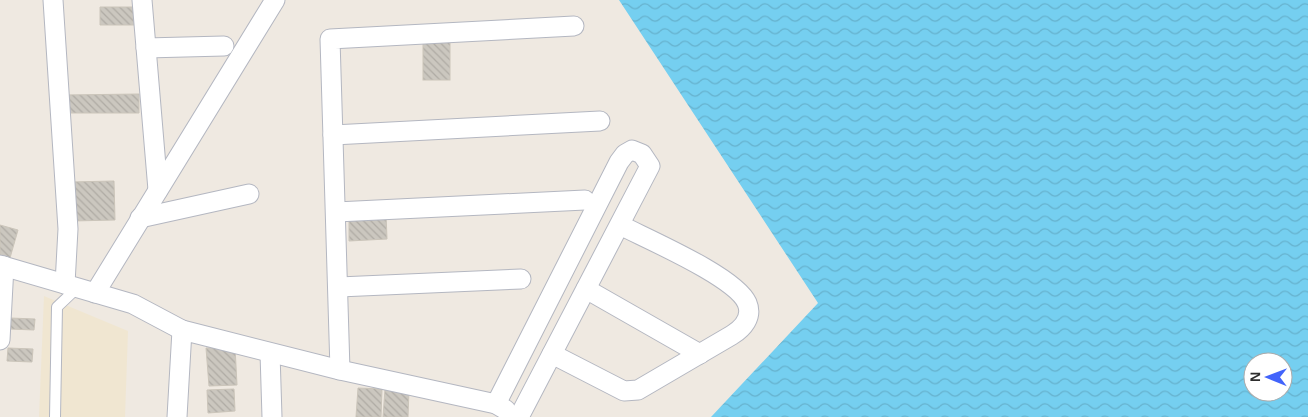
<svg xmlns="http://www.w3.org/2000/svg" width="1308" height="417" viewBox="0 0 1308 417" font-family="Arial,sans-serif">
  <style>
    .education { fill: #f0e6d1 }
    .water { fill: url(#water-waves); fill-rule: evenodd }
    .building { fill: url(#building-back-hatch); stroke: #cbc5ba }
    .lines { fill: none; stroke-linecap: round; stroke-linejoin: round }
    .lane-casing { stroke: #b4b7c1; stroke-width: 12 }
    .street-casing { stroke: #b4b7c1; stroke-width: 21 }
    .lane { stroke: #fff; stroke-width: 10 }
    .street { stroke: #fff; stroke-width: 19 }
  </style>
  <defs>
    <pattern id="water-waves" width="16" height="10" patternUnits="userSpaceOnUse" patternTransform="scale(1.25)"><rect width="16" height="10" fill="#75cff0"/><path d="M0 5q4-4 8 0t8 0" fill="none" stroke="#66b2ce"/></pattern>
    <pattern id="building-back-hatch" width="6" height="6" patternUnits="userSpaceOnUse" patternTransform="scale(1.25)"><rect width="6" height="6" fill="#cbc7bf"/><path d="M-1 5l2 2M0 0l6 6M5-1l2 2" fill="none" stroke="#afaba4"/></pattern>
  </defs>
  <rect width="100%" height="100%" fill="#efe9e1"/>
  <path class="education" d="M44 296 128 331 125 417H39Z"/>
  <path class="water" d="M619 0H1308V417H711L818 303ZM1253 362H1283V392H1253Z"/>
  <g class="building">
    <path d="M100 7H133L134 25H100Z"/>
    <rect x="423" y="41" width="27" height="39"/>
    <path d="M139 94V113H65V95Z"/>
    <path d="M114 181 115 220 72 221 71 182Z"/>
    <path d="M349 214H386L387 239 349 241Z"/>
    <path d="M0 225 18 230 10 258 0 255Z"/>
    <path d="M10 318 35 319 34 330 10 329Z"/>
    <path d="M235 347 237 385 209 386 206 348Z"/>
    <path d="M8 348 33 349 32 362 7 361Z"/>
    <path d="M358 388 382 389 381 417H356Z"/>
    <path d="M234 389 235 411 208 413 207 390Z"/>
    <path d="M385 389 409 390 408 417H383Z"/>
  </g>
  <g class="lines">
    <defs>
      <path id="lane" d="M55 417 57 307 77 288"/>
      <g id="street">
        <path d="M53 0 68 229 65 284"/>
        <path d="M142 0 158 190"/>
        <path d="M146 48 224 46"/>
        <path d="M333 135 600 121"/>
        <path d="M336 212 585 200"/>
        <path d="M140 218 249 194"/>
        <path d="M0 265 133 304 182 330"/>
        <path d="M339 287 521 279"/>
        <path d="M586 289 700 354"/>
        <path d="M95 293 275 0"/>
        <path d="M0 340 4 266"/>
        <path d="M270 353 272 417"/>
        <path d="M552 354 624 391 638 390 732 335C743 328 753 317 747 303 736 277 647 239 620 225"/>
        <path d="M340 370 330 39 574 26"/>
        <path d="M496 404 619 162 625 154 632 150 642 154 650 166 519 417"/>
        <path d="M177 417 182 330 340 370 496 404 506 410"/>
      </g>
    </defs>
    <use href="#lane" class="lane-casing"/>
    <use href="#street" class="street-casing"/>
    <use href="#lane" class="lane"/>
    <use href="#street" class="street"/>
  </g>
  <g transform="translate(1268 377) rotate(271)"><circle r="24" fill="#ffffff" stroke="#ababab"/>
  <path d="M0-4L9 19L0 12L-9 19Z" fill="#4264fb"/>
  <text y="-8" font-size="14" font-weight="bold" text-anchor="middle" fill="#2e2e2e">N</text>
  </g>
</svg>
